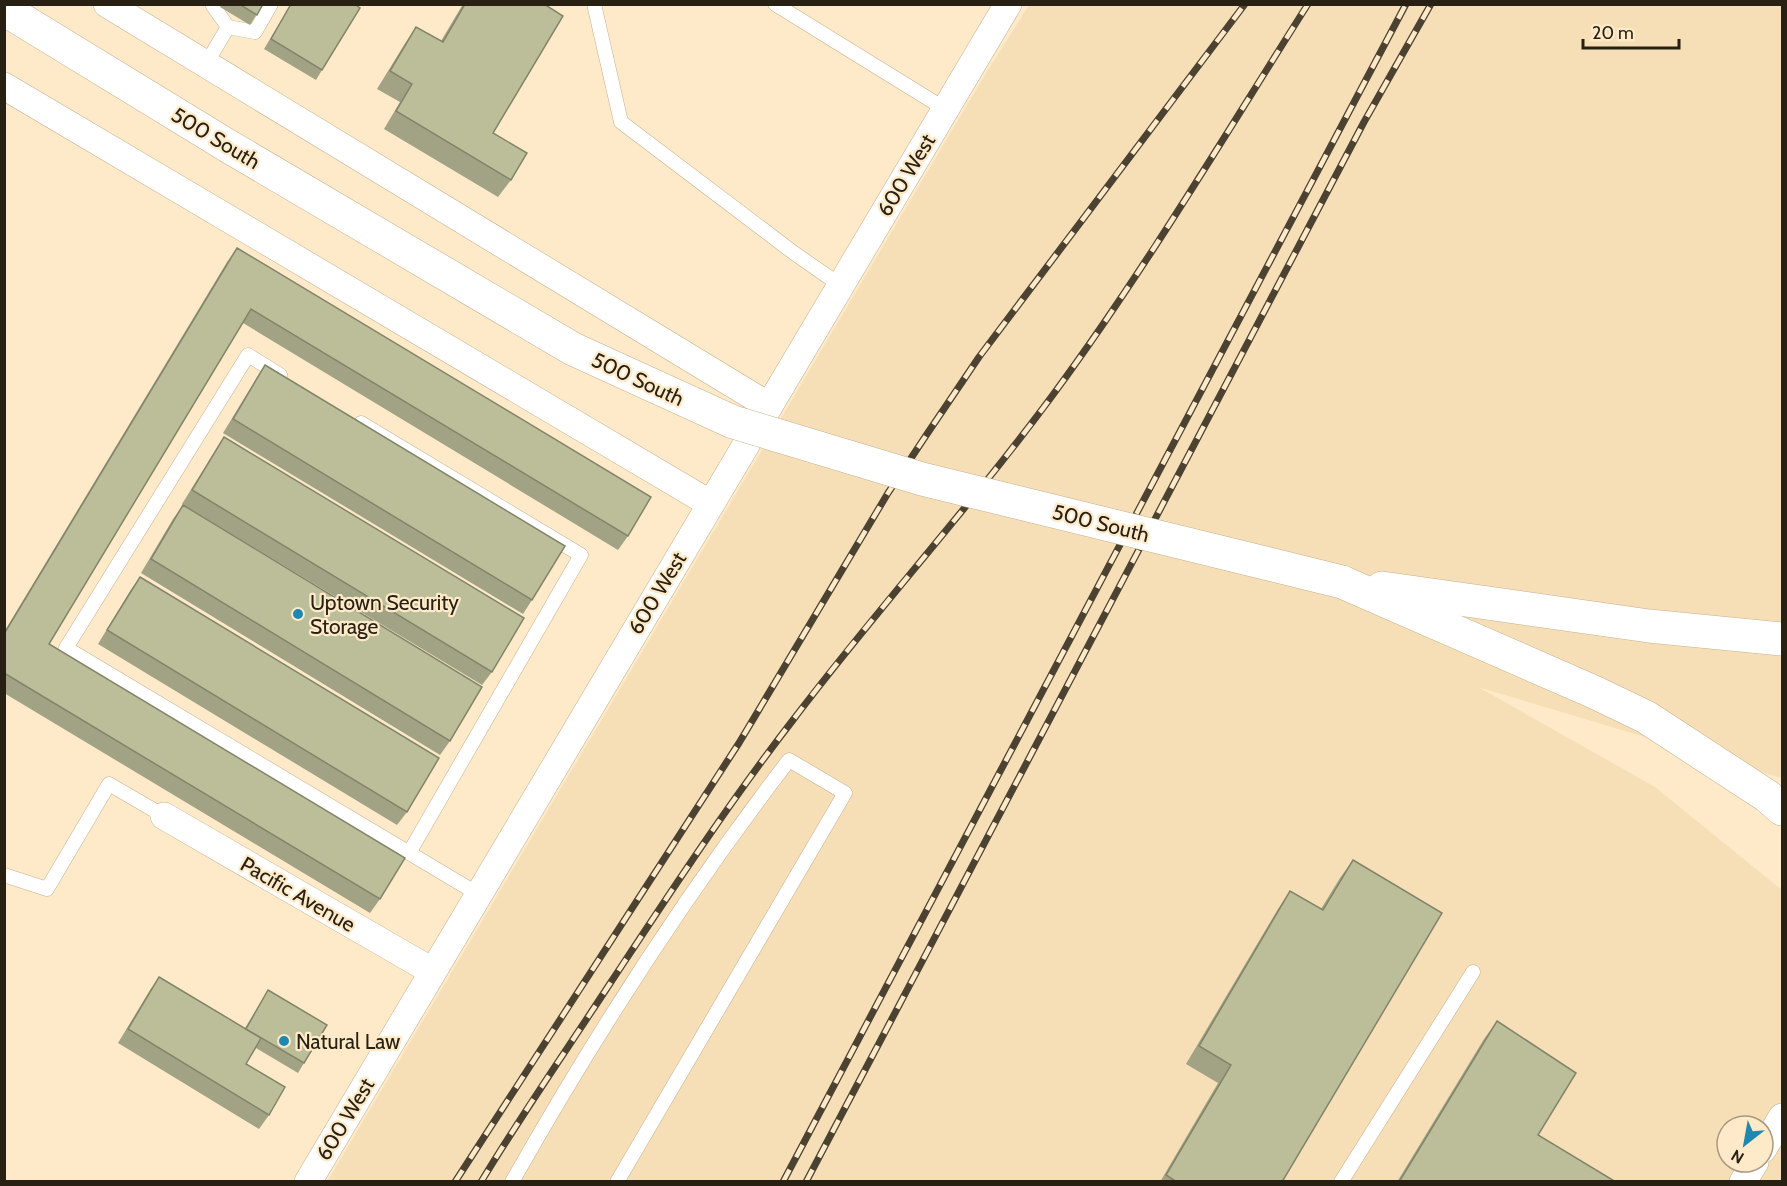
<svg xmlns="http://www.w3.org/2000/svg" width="1787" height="1186" viewBox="0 0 1787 1186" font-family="Cabin,sans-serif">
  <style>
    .built { fill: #f6deb6; fill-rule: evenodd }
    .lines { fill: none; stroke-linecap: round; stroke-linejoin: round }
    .lane-casing { stroke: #c4b190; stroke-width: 15 }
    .street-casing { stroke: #c4b190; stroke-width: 28 }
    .primary-casing { stroke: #c4b190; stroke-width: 34 }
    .highway-casing { stroke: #c4b190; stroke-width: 34 }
    .lane { stroke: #fff; stroke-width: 14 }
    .street { stroke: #fff; stroke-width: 27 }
    .primary { stroke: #fff; stroke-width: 33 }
    .highway { stroke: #fff; stroke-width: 33 }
    .rail-casing { stroke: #4b4231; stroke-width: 7 }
    .rail { stroke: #feeac8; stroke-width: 4.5; stroke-dasharray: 14; stroke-linecap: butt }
    .primary-bridge-casing { stroke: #c4b190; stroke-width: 34; stroke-linecap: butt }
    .primary-bridge { stroke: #fff; stroke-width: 33 }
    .wall { fill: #a1a384 }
    .building { fill: #bbbe99; stroke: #83856b; stroke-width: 1.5 }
    .poi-dot { fill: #1f88b0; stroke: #feeac8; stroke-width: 2 }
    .labels { text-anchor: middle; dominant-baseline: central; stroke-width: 4.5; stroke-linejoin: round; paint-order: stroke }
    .street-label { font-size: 21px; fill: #272013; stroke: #feeac8 }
    .poi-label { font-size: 21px; fill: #272013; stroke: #feeac8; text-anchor: start }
  </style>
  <rect width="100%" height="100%" fill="#feeac8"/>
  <path class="built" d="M1029 5H1782V778L1478 687 1655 787 1782 890V1181L327 1182 985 75ZM1727 1126H1763V1162H1727Z"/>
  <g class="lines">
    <defs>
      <g id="lane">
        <path d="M594 4 621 122 794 253 840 285"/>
        <path d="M775 4 945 109"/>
        <path d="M228 27 255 32 271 4"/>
        <path d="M206 64 228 27 213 6 214 4"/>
        <path d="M280 375 248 355 66 648 478 894"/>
        <path d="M361 423 581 555 409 853"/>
        <path d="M4 875 47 889 109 784 164 816"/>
        <path d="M512 1182C595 1035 687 893 789 760L845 793 617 1182"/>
        <path d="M1341 1182 1473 972"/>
      </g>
      <g id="street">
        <path d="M107 4 769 406"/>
        <path d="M4 86 711 504"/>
        <path d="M164 816 432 971"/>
        <path d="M1763 1149 1782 1117"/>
        <path d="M308 1182 1008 4"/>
        <path d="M1743 1182 1755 1162"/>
      </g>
      <path id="primary" d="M4 9 228 146"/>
      <g id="highway">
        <path d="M1342 582 1594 692 1646 717 1767 796 1782 809"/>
        <path d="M1382 588 1649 626 1782 639"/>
      </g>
    </defs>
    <use href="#lane" class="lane-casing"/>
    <use href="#street" class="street-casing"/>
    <use href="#primary" class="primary-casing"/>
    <use href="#highway" class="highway-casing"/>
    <use href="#lane" class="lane"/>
    <use href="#street" class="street"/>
    <use href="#primary" class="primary"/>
    <use href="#highway" class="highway"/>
    <defs>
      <g id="rail">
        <path d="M455 1182 739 743 888 493 927 434 979 357 1245 4"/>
        <path d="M481 1182C522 1114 568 1048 611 982 670 893 728 804 793 720 877 609 972 505 1055 392 1146 268 1225 135 1308 4"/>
        <path d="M783 1182 1406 4"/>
        <path d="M806 1182 1364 122 1431 4"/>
      </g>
    </defs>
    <use href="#rail" class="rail-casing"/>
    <use href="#rail" class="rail"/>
    <defs>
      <path id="primary-bridge" d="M228 146 573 349 733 422 922 479 1342 582"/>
    </defs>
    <use href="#primary-bridge" class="primary-bridge-casing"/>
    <use href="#primary-bridge" class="primary-bridge"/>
  </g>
  <g class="wall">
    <path d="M222 4H263L250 25 220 7Z"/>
    <path d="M291 4H354L322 70 316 80 264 49Z"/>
    <path d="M463 4H544L493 133 511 180 498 197 384 129 400 102 377 89 404 45 416 27 441 41Z"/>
    <path d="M237 248 628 536 618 550 243 323 49 644 380 899 370 913 4 693V632L227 262Z"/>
    <path d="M265 365 532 600 523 614 223 433 256 379Z"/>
    <path d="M224 437 492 672 482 685 182 504 215 451Z"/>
    <path d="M183 505 450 741 440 755 141 573 173 519Z"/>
    <path d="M140 577 407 812 397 825 98 644 130 591Z"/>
    <path d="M1353 860 1282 1182H1160L1218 1083 1186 1064 1278 909 1290 891 1321 909 1340 878Z"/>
    <path d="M159 977 245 1028 268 990 304 1063 298 1073 256 1048 246 1064 269 1115 259 1129 118 1043 150 990Z"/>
    <path d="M1497 1021 1538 1135 1616 1182H1397L1484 1039Z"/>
  </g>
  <g class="building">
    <path d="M239 4H263L257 15Z"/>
    <path d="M291 4H354L360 8 322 70 271 39Z"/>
    <path d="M465 4H544L563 16 493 133 527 153 511 180 396 111 412 84 390 71 416 27 443 42Z"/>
    <path d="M237 248 651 497 628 536 251 309 49 644 405 858 380 899 4 673V634Z"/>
    <path d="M265 365 565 546 532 600 233 419Z"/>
    <path d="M224 437 524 618 492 672 192 490Z"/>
    <path d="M183 505 482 687 450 741 151 559Z"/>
    <path d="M140 577 439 758 407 812 107 630Z"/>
    <path d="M1353 860 1442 913 1282 1182H1177L1166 1175 1231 1065 1199 1046 1290 891 1323 910Z"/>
    <path d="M159 977 261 1038 246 1064 285 1087 269 1115 128 1029Z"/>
    <path d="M268 990 327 1025 304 1063 246 1029Z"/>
    <path d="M1497 1021 1576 1073 1538 1135 1616 1182H1399Z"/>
  </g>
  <g class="poi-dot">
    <circle cx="298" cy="614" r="6"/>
    <circle cx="284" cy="1041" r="6"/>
  </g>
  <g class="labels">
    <g class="street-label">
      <text transform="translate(216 138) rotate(31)">500 South</text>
      <text transform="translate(906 175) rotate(-59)">600 West</text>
      <text transform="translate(638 379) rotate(25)">500 South</text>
      <text transform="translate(1101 523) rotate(14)">500 South</text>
      <text transform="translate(657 593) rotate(-59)">600 West</text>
      <text transform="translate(298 894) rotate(30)">Pacific Avenue</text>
      <text transform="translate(345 1119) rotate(-59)">600 West</text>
    </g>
    <g class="poi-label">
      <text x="310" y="602">Uptown Security<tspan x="310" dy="24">Storage</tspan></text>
      <text x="296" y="1041">Natural Law</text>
    </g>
  </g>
  <rect width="1787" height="1186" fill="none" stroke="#272013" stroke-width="12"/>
  <g transform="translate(1745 1144) rotate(211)"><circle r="28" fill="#feeac8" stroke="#a89980" stroke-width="1.5"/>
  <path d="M0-4.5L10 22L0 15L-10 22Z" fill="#1f88b0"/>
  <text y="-9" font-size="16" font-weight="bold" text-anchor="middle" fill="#272013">N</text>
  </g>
  <path d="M1583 39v9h96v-9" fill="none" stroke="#272013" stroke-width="3"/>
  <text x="1592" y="39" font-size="18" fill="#272013" stroke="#feeac8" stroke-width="4.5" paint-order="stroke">20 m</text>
</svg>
